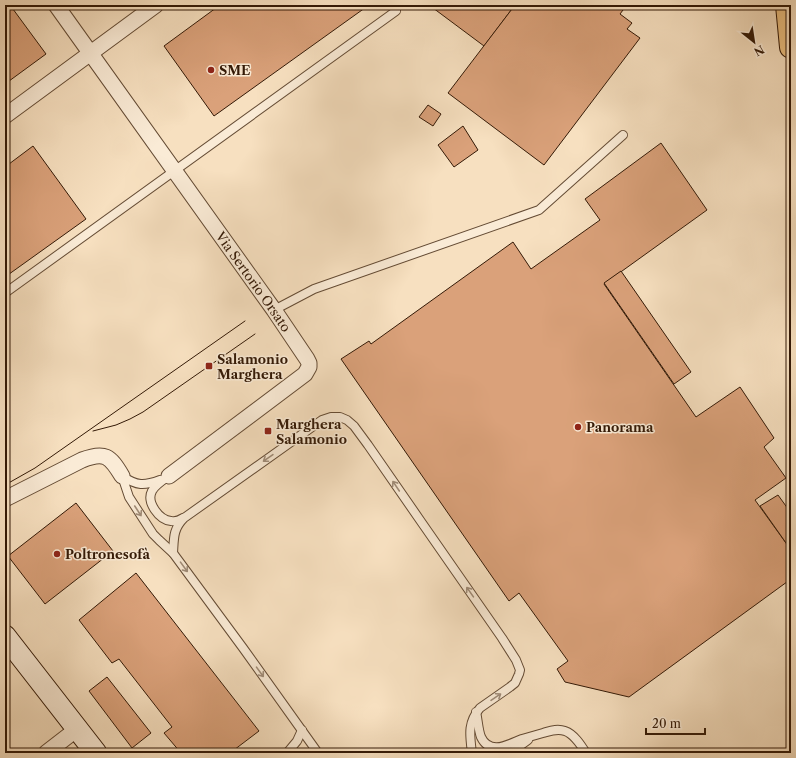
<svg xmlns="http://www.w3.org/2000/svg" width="796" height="758" viewBox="0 0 796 758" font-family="'Libre Caslon Text',serif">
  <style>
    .building { fill: #daa17a; stroke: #331906 }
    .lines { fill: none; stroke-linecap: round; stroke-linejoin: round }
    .lane-casing { stroke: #644b34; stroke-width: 10 }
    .street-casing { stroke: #644b34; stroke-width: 17 }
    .secondary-casing { stroke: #331906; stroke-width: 23 }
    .primary-casing { stroke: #331906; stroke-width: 24 }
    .lane { stroke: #faebd6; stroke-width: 8 }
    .street { stroke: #faebd6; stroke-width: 15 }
    .secondary { stroke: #faebd6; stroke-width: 21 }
    .primary { stroke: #ecc080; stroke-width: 22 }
    .tram { stroke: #331906; stroke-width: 1 }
    .oneway { stroke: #a08c78 }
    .poi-dot { fill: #8f2418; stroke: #faebd6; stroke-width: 1.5 }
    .labels { text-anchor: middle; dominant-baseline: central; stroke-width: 3; stroke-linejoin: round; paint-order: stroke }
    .poi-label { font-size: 13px; font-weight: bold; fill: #331906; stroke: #faebd6; text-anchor: start }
    .street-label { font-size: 13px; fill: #331906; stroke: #faebd6 }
  </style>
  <rect width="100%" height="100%" fill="#f7e0c0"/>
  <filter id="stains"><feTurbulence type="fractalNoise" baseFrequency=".005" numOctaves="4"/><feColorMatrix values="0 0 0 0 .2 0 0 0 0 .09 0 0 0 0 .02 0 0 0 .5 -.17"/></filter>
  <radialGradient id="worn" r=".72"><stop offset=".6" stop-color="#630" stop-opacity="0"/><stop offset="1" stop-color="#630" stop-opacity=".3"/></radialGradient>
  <g class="building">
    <path d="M5 5H10L46 54 5 84Z"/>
    <path d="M220 5H369L214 116 164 46Z"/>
    <path d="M429 5H515L484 46Z"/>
    <path d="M515 5H624L626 6 620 14 632 23 627 29 640 38 544 165 448 93Z"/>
    <path d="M428 105 441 114 433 126 419 117Z"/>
    <path d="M463 126 478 150 454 167 438 145Z"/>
    <path d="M661 143 707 210 604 284 696 417 740 387 774 438 764 447 786 478 755 500 791 550V579L629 697 565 682 557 669 568 661 519 593 509 601 341 359 369 341 371 344 513 242 531 269 600 220 585 199Z"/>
    <path d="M33 146 86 219 5 277V167Z"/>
    <path d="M621 271 691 372 674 384 604 283Z"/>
    <path d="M778 495 791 513V550L760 506Z"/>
    <path d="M76 503 113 551 45 604 8 556Z"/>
    <path d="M136 573 259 731 230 753H181L164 733 172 727 119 659 112 663 79 620Z"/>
    <path d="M107 677 151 733 132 748 89 691Z"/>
  </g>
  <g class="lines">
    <defs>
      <g id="lane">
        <path d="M5 293 396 11"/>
        <path d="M274 310 314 289 539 210 623 135"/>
        <path d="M122 476 129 497 153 534 159 540 173 553"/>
        <path d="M122 476C137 486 144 486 160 480"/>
        <path d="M169 476C163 480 155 485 152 491 146 502 159 520 171 521 175 522 180 520 183 518"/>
        <path d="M476 712C478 720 478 729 481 737 490 756 509 744 522 739 529 737 536 735 543 733 550 731 557 728 565 731 574 734 581 745 586 753"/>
        <path d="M287 753 297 741 302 730"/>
        <path d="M318 753 243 648 173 553C174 538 173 529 184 518L322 420 331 417H340L347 420 354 426 368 445 422 523 502 638 516 660 520 670 519 674 515 683 510 687 480 708C467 723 470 736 472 753"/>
        <path d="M510 753 528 740"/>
      </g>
      <g id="street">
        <path id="s1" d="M56 5 274 310 307 359 309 363V367L305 374 169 476"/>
        <path d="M5 116 156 5"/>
        <path d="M5 499 82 460C105 451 110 456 122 476"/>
        <path d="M46 753 77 729"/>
      </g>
      <path id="secondary" d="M5 636 96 753"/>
      <path id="primary" d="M787 5 791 47"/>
    </defs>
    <use href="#lane" class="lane-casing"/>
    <use href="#street" class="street-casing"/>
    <use href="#secondary" class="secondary-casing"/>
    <use href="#primary" class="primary-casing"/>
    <use href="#lane" class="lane"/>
    <use href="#street" class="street"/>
    <use href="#secondary" class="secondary"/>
    <use href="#primary" class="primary"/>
    <g class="tram">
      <path d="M93 431 116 425 130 419 143 412 255 334"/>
      <path d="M5 485 35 468 245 321"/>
    </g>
  </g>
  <defs><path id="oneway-shaft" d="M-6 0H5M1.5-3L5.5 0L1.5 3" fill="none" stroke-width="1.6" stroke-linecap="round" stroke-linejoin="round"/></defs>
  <g class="oneway">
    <use href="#oneway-shaft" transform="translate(268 458) rotate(145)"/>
    <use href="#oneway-shaft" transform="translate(396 486) rotate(-124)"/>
    <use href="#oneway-shaft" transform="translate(138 511) rotate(57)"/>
    <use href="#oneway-shaft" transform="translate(184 567) rotate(54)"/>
    <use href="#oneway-shaft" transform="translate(470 592) rotate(-125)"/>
    <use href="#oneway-shaft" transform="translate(260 672) rotate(54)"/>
    <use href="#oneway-shaft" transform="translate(496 697) rotate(-34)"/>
  </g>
  <g class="poi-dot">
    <circle cx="211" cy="70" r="4"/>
    <rect x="205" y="362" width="8" height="8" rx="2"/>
    <circle cx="578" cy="427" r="4"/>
    <rect x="264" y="427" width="8" height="8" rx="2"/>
    <circle cx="57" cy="554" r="4"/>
  </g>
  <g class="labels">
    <g class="poi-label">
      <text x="219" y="70">SME</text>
      <text x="217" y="359">Salamonio<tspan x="217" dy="15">Marghera</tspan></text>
      <text x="276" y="424">Marghera<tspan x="276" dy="15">Salamonio</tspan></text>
      <text x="586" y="427">Panorama</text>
      <text x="65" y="554">Poltronesofà</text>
    </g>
    <g class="street-label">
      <text stroke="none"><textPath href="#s1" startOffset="340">Via Sertorio Orsato</textPath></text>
    </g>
  </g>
  <rect width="796" height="758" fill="none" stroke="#f7e0c0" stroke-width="20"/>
  <rect x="6" y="6" width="784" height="746" fill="none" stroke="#331906" stroke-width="2"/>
  <rect x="10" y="10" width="776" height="738" fill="none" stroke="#331906"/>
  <g transform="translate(754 42) rotate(150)" stroke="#faebd6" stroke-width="3" paint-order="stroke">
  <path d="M0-3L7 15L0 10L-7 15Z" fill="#331906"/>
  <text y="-6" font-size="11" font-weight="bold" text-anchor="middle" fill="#331906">N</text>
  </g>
  <path d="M646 728v6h59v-6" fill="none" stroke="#331906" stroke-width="2"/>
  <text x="652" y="728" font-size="12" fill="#331906" stroke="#faebd6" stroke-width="3" paint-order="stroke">20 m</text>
  <rect width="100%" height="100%" filter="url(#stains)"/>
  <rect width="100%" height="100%" fill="url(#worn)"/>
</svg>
